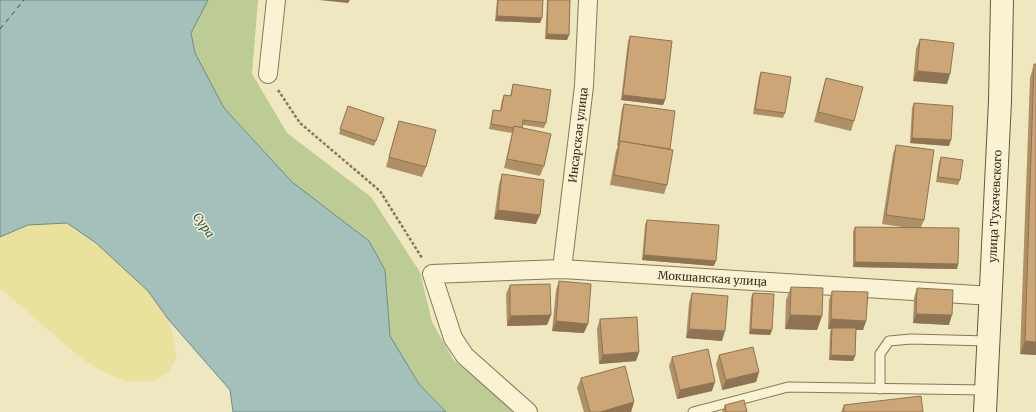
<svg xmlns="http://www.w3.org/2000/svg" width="1036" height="412" viewBox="0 0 1036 412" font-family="Merriweather,serif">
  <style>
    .green { fill: #bdcb94 }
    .sand { fill: #eae19c }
    .water { fill: #a3c0bb; stroke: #6a8d8a }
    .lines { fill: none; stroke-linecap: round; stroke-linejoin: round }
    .ferry { stroke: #2c5256; stroke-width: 1; stroke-dasharray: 5 4; stroke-linecap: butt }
    .service-casing { stroke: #867858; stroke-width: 11 }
    .minor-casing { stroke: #867858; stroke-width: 20 }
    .secondary-casing { stroke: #68583b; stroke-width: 24 }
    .path { stroke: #867858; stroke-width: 2.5; stroke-dasharray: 3 2; stroke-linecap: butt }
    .service { stroke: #f9f3d3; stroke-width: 9 }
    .minor { stroke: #f9f3d3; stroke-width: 18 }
    .secondary { stroke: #f9f3d3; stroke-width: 22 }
    .wall { fill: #af8f65 }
    .shaded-wall { fill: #8f7453 }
    .building { fill: #cca676; stroke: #8f7453 }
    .labels { text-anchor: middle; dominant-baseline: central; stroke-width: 3; stroke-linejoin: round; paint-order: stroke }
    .street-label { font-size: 11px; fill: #362d1c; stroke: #f5f0cf }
    .water-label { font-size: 12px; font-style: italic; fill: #2c5256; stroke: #f5f0cf }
  </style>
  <rect width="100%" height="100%" fill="#eee7c0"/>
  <path class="green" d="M208 0H258L252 74 287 133 371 197 420 272 432 322 453 359 514 412H446L419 384 390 336 385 270 369 241 292 182 224 108 195 53 191 33Z"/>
  <path class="sand" d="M67 223C103 247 145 280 167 318 172 326 175 347 177 357L169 371 154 381H125L100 370 81 358 0 288V237L28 225Z"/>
  <path class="water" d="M0 0H208L191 33 195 53 224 108 292 182 369 241 385 270 390 336 419 384 446 412H233L230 390 168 319 148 291 96 243 67 223 28 225 0 237Z"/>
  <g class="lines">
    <path class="ferry" d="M0 29 24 0"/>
    <defs>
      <g id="service">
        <path d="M880 389V354L889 341 911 339 988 341"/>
        <path d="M693 412 788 387 986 390"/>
      </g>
      <g id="minor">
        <path d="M268 74 276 0"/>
        <path id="s1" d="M562 269 584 86 588 0"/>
        <path id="s2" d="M528 412 465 356 453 338 432 274 562 269 992 296"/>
      </g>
      <g id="secondary">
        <path id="s3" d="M985 412 1000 101 1002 0"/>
      </g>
    </defs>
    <use href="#service" class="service-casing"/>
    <use href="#minor" class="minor-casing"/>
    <use href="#secondary" class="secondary-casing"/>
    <path class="path" d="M278 90 300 123 380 191 422 258"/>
    <use href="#service" class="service"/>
    <use href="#minor" class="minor"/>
    <use href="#secondary" class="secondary"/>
  </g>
  <g class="wall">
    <path d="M497 0H543L542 18 540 23 495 21Z"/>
    <path d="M547 0H570L569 35 567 40 545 39Z"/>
    <path d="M630 36 665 100 663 105 621 100 628 41Z"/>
    <path d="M920 39 950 74 947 84 913 81 916 49Z"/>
    <path d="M1034 64 1036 355 1020 354 1030 78Z"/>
    <path d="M761 72 785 113 783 118 753 114 759 77Z"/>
    <path d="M826 78 854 121 851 131 814 122 823 88Z"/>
    <path d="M513 84 546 123 544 128 523 125 522 128 544 166 540 176 504 168 512 133 489 129 492 115 493 110 500 111 502 100 504 95 510 96 512 89Z"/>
    <path d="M914 103 949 146 910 143 912 108Z"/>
    <path d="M624 104 670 149 667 185 664 194 610 185 616 151 618 146H617L622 109Z"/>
    <path d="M348 106 376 141 374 146 339 134Z"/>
    <path d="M399 121 426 167 422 177 386 167 396 130Z"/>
    <path d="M896 145 924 220 921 227 958 264 957 269 853 267V232L855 227H902L882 224 893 154Z"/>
    <path d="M941 157 960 180 958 185 936 182 939 162Z"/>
    <path d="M502 174 536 224 494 219 499 184Z"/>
    <path d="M647 220 714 266 642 260 645 225Z"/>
    <path d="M559 281 584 333 552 331 556 290Z"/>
    <path d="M510 285 551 315 547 325 507 326 506 294Z"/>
    <path d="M791 287 822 316 817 330 785 329 786 300Z"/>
    <path d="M917 288 949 325 913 323 914 298Z"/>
    <path d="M832 291 866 321 863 330H856L855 356 853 361 829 360 830 333 831 329H828L829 300Z"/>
    <path d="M692 293 722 341 686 338 689 303Z"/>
    <path d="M753 293 772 330 770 335 749 334 751 298Z"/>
    <path d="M600 319 639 352 636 361 599 364 597 329Z"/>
    <path d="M719 355 759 372 756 382 722 390 716 364Z"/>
    <path d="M672 357 712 391 677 399 669 366Z"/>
    <path d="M581 378 634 402 631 412H584L577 388Z"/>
    <path d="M725 405 747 412H722Z"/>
    <path d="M844 405 923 412H841Z"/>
  </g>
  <g class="shaded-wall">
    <path d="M319 0H350L348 3Z"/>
    <path d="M497 16 542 18 540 23 495 21Z"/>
    <path d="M547 34 569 35 567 40 545 39Z"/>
    <path d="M917 71 950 74 947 84 913 81Z"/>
    <path d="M623 95 665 100 663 105 621 100Z"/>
    <path d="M912 138 951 140 949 146 910 143Z"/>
    <path d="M498 210 540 215 536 224 494 219Z"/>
    <path d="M644 255 716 261 714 266 642 260Z"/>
    <path d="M855 262 958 264 957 269 853 267Z"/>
    <path d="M916 314 952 315 949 325 913 323Z"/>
    <path d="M551 315 547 325 507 326 510 316Z"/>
    <path d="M790 315 822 316 817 330 785 329Z"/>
    <path d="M831 319 866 321 863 330 832 329V328L831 329H828Z"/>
    <path d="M556 321 588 324 584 333 552 331Z"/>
    <path d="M689 329 725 331 722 341 686 338Z"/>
    <path d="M751 329 772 330 770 335 749 334Z"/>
    <path d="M1025 341 1036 342V355L1020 354Z"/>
    <path d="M639 352 636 361 599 364 603 355Z"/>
    <path d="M831 355 855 356 853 361 829 360Z"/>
    <path d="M759 372 756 382 722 390 726 380Z"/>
    <path d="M715 382 712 391 677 399 680 390Z"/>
    <path d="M634 402 631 412H600Z"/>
  </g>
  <g class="building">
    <path d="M498 0H543L542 18 497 16Z"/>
    <path d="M548 0H570L569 35 547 34Z"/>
    <path d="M630 36 672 41 665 100 623 95Z"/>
    <path d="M920 39 954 43 950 74 917 71Z"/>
    <path d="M1034 64H1036V342L1025 341Z"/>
    <path d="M761 72 791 77 785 113 755 109Z"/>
    <path d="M826 78 863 87 854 121 818 112Z"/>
    <path d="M513 84 551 90 546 123 523 120 522 128 514 126V128L491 124 493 110 501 111 504 95 511 96Z"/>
    <path d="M914 103 953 106 951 140 912 138Z"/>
    <path d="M624 104 675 111 670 149 619 141Z"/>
    <path d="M348 106 384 118 376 141 340 129Z"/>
    <path d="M399 121 436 130 426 167 389 157Z"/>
    <path d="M514 126 551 134 544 166 507 159Z"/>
    <path d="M620 141 673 150 667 185 614 175Z"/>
    <path d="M896 145 934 150 924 220 886 215Z"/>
    <path d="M941 157 963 160 960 180 938 177Z"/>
    <path d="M502 174 544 180 540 215 498 210Z"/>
    <path d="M647 220 719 225 716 261 644 255Z"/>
    <path d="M855 227 959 228 958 264 855 262Z"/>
    <path d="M559 281 591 284 588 324 556 321Z"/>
    <path d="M550 284 551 315 510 316V285Z"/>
    <path d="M791 287 823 288 822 316 790 315Z"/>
    <path d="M917 288 953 290 952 315 916 314Z"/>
    <path d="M832 291 868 292 866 321 831 319Z"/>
    <path d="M692 293 728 296 725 331 689 329Z"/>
    <path d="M753 293 774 294 772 330 751 329Z"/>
    <path d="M637 317 639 352 603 355 600 319Z"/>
    <path d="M832 328H856L855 356 831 355Z"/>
    <path d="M753 347 759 372 726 380 719 355Z"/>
    <path d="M708 349 715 382 680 390 672 357Z"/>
    <path d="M625 366 634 402 600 412H590L581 378Z"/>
    <path d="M921 396 923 412H844V405Z"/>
    <path d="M744 400 747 412H726L725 405Z"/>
  </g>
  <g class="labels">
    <g class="street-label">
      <text stroke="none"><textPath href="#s1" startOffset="135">Инсарская улица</textPath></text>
      <text stroke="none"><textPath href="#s3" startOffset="206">улица Тухачевского</textPath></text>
      <text stroke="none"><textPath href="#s2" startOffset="454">Мокшанская улица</textPath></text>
    </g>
    <g class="water-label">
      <text transform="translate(204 225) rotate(55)">Сура</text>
    </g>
  </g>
</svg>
